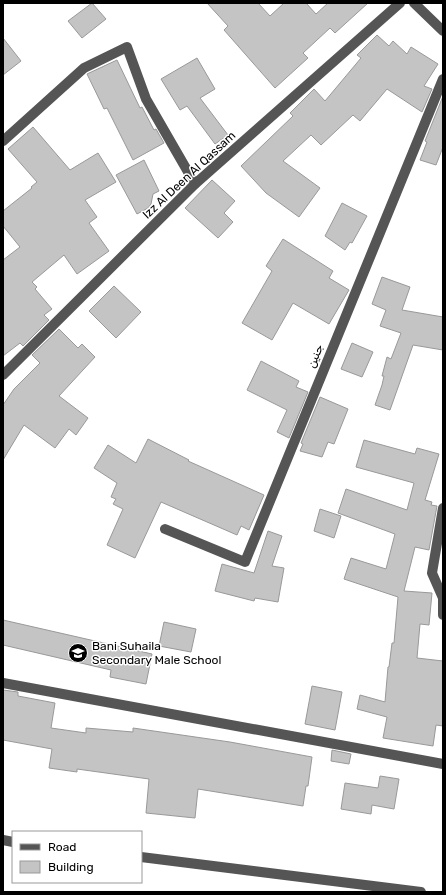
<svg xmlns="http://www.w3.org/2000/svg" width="446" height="895" viewBox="0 0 446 895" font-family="Rubik,Cairo,sans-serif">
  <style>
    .building { fill: #c4c4c4; stroke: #999 }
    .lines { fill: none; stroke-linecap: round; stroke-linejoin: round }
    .minor { stroke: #555; stroke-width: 10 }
    .labels { text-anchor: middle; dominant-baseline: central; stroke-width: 3; stroke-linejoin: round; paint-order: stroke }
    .street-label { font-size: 12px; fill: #000; stroke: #fff }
    .poi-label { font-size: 12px; fill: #000; stroke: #fff; text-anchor: start }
  </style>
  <rect width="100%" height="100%" fill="#fff"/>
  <g class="building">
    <path d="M92 3 106 19 82 38 68 21Z"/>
    <path d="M207 3H258L270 16 284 3H306L316 14 328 3H368L335 33 330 28 303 53 308 58 275 88 224 30 228 26Z"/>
    <path d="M377 35 389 46 393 41 407 54 411 47 438 64 424 86 432 89 422 112 387 89 360 121 353 115 321 145 311 135 283 161 320 188 299 217 266 193 241 166 293 116 290 113 314 89 325 101 361 58 357 55Z"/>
    <path d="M3 38 21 61 3 75Z"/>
    <path d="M197 58 215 89 200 98 228 135 215 144 187 106 180 110 161 79Z"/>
    <path d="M117 60 140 108 142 107 154 130 156 129 164 143 133 160 107 108 104 109 87 74Z"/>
    <path d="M443 96V147L436 165 420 160 427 142 425 141Z"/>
    <path d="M33 127 70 170 98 153 116 182 85 200 97 217 89 223 109 251 77 274 64 255 32 282 37 287 35 289 52 309 44 315 49 320 23 346 20 343 3 356V260L20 247 3 226V211L32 188 31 187 37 182 8 149Z"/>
    <path d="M144 160 159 191 153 194 151 204 148 208 137 214 116 175Z"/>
    <path d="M212 180 235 201 224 213 233 222 218 238 185 208Z"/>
    <path d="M342 203 367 216 352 243 350 242 345 250 325 236Z"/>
    <path d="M283 239 333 271 329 278 349 290 329 324 293 303 272 340 242 323 272 271 266 266Z"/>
    <path d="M382 277 410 287 402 310 443 317V350L413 345 390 410 375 405 382 385 384 376H382L387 357 391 359 401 333 380 326 386 310 372 304Z"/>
    <path d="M114 286 141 312 116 338 89 311Z"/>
    <path d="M59 329 78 348 82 344 95 357 59 396 88 418 76 435 69 429 55 448 24 425 3 460V405L14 389 40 363 32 355Z"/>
    <path d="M352 343 373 352 362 377 341 369Z"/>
    <path d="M261 361 299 381 296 387 308 392 289 438 277 432 287 410 247 390Z"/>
    <path d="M320 397 348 409 334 444 328 442 322 457 300 451 303 444 301 443Z"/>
    <path d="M148 439 189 460 188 461 264 495 249 530 241 526 237 535 161 502 135 558 107 545 123 509 113 504 116 499 111 497 117 483 94 468 108 445 136 463Z"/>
    <path d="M364 440 415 454 417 448 439 454 425 500 432 502 431 505 437 506 429 550 415 547 404 591 432 593 429 625 420 624 417 658 443 661V726L436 725 433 746 383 738 387 717 357 709 360 695 385 702 388 667H389L392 643H394L398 597 344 579 351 558 386 569 395 534 338 513 346 489 407 510 414 483 356 467Z"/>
    <path d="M320 509 341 516 334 538 314 531Z"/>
    <path d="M268 531 282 536 272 566 284 568 278 602 255 598 254 601 215 591 222 564 254 573Z"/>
    <path d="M3 620 152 654 146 684 110 677 111 670 3 645Z"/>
    <path d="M164 622 196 629 191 652 159 646Z"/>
    <path d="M312 686 342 692 335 730 305 724Z"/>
    <path d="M3 690 18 692V696L55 703 51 728 86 733V728L133 732V728L230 742 312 757 308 786H306L303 806 198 789 195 818 146 813 149 779 77 769V772L49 768 52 749 3 740Z"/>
    <path d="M332 750 351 754 349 764 331 761Z"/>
    <path d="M380 776 399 779 394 809 372 805 371 814 341 809 345 783 378 788Z"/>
  </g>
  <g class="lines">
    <g class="minor">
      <path d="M414 3 443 31"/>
      <path d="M3 141 84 68 127 47 146 99 195 184"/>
      <path d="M3 375 195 184 400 3"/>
      <path d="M443 508 432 573 443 598V615"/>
      <path d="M165 529 245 562 443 79"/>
      <path d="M3 683 443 764"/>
      <path d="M3 840 13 842"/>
      <path d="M141 857 421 892"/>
    </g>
  </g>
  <defs>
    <symbol id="school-disc" viewBox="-11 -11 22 22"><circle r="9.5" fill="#000" stroke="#fff"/><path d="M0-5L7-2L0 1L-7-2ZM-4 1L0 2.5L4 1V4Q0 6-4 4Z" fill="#fff"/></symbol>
  </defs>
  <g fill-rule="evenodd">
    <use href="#school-disc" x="67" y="642" width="22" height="22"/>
  </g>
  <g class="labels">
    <g class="street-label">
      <text transform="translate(189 175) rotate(-43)">Izz Al Deen Al Qassam</text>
      <text transform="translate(315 356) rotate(-68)">جنين</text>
    </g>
    <g class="poi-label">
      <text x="92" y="646">Bani Suhaila<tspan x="92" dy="14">Secondary Male School</tspan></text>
    </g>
  </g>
  <rect width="446" height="895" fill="none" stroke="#000000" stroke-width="8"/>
  <rect x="12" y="831" width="130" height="52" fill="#ffffff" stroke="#999999"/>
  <rect x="20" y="844" width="20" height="6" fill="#555555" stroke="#999999"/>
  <text x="48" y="851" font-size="12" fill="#000000">Road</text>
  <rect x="20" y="861" width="20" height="12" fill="#c4c4c4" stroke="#999999"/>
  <text x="48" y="871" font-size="12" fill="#000000">Building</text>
</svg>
